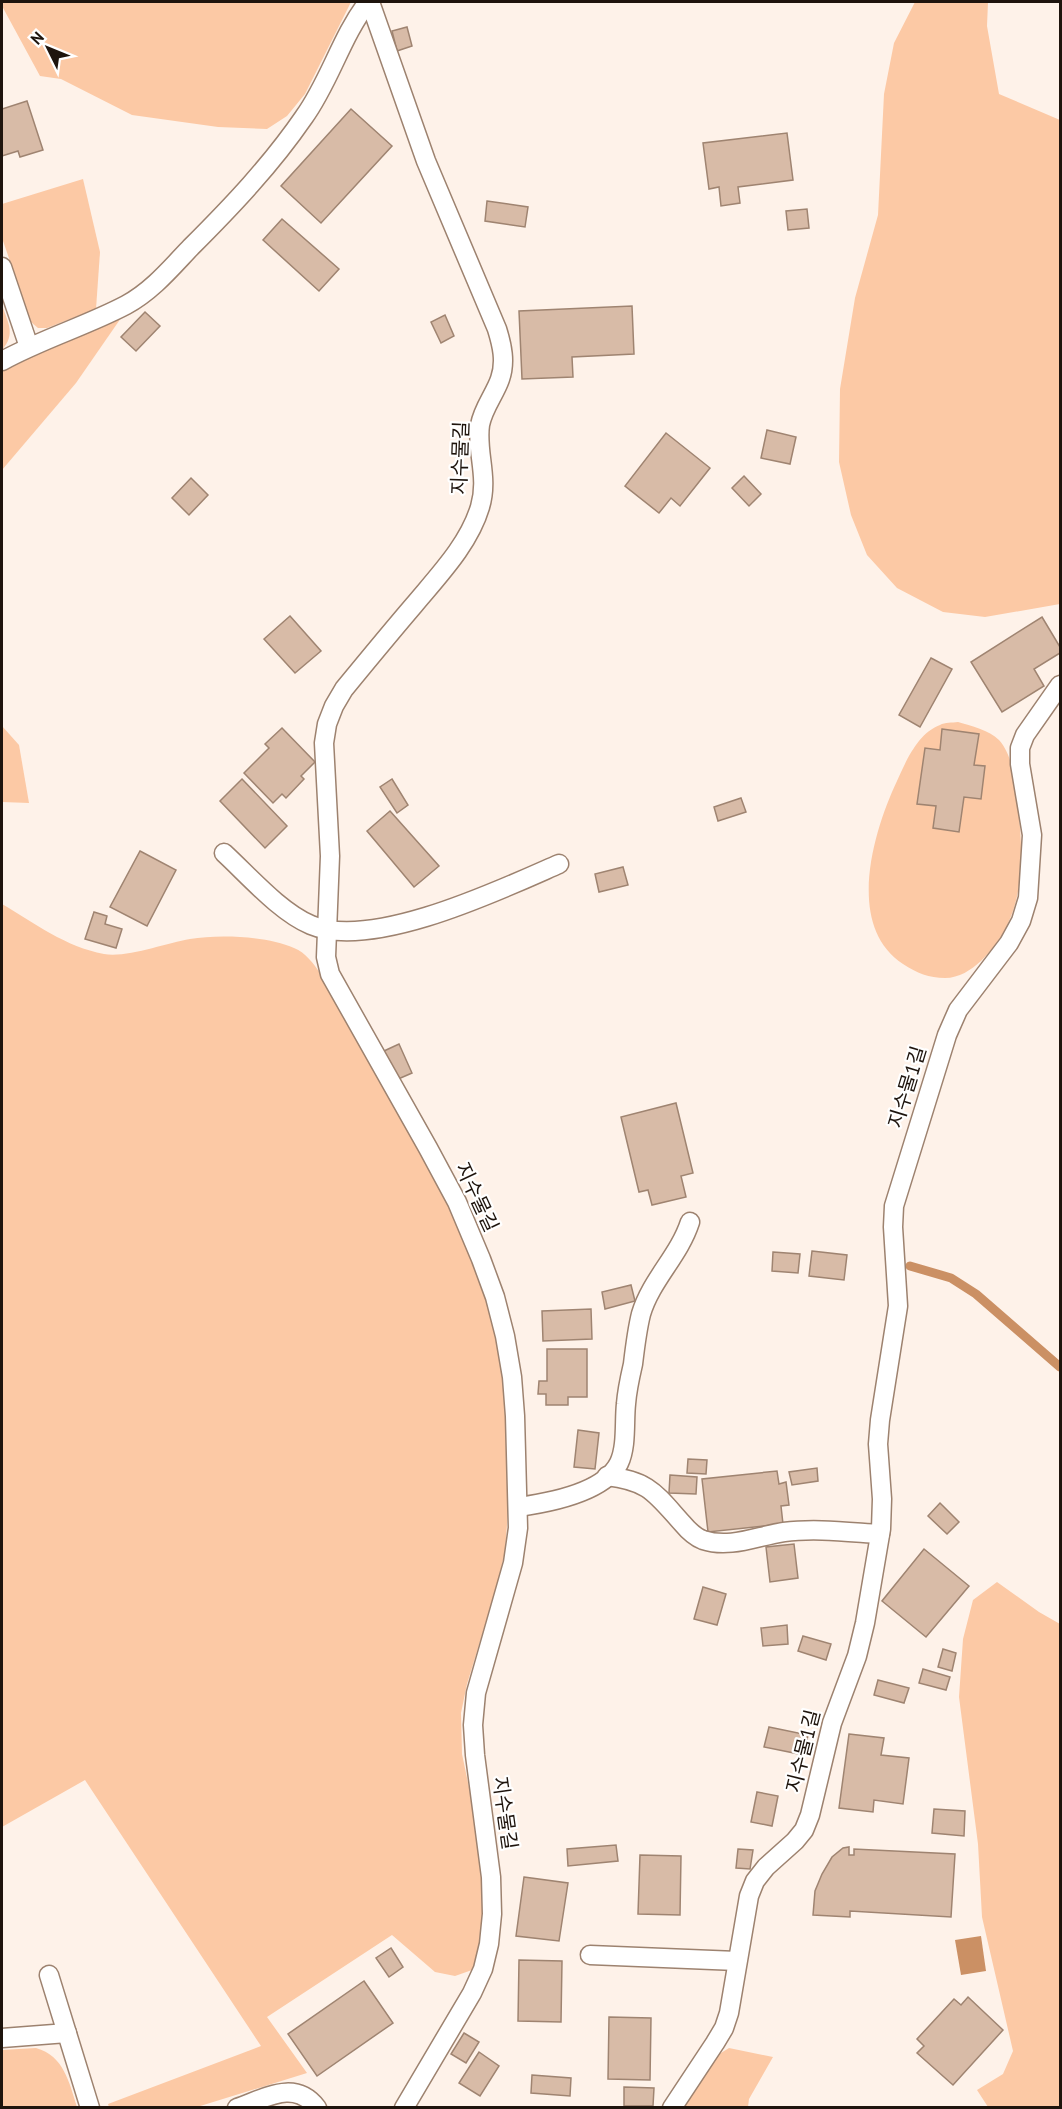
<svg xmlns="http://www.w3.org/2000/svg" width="1062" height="2109" viewBox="0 0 1062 2109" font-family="'PT Sans','Noto Sans KR',sans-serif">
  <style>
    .green { fill: #fcc9a5 }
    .water { fill: #cb9064 }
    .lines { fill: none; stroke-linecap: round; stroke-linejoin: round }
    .stream { stroke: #cb9064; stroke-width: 9 }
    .building { fill: #d8bba7; stroke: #9f8471; stroke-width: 1.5 }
    .lane-casing { stroke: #9d826f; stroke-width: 21 }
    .lane { stroke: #fff; stroke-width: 18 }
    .labels { text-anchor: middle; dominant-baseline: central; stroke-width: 4.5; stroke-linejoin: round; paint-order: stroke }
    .street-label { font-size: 20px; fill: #1e140d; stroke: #fff }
  </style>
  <rect width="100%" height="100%" fill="#fef2e9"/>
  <g class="green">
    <path d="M2 2H351L305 94 287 116 267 129 218 127 132 115 61 79 40 76 2 6Z"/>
    <path d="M915 2H988L987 26 999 94 1060 120V604L985 617 943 612 897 588 867 555 851 515 839 462 840 389 855 298 878 215 884 94 894 43Z"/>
    <path d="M83 179 100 252 96 309 47 328H38L31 322 2 238V204Z"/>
    <path d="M2 305C8 323 16 334 2 350Z"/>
    <path d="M121 318 76 383 2 470V370L76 335Z"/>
    <path d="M958 722C971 726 989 730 999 740 1014 757 1015 784 1018 805 1024 862 1026 918 981 961 971 970 959 978 945 978 929 978 917 973 903 964 845 926 873 832 897 781 906 761 918 733 940 725 945 722 952 723 958 722Z"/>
    <path d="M2 726 19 745 29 803 2 802Z"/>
    <path d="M2 904C34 923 66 947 104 954 127 958 166 943 190 939 219 934 267 936 294 948 306 953 313 963 320 973L452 1208 488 1299 498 1338 503 1385 510 1484 505 1552 496 1589 467 1684 461 1713 462 1754 479 1835 485 1914 480 1947 472 1970 455 1976 435 1972 392 1935 267 2017 307 2073 197 2107H109L108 2104 261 2046 85 1780 2 1827Z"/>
    <path d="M997 1582 1039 1612 1060 1624V2107H988L977 2090 1003 2074 1013 2051 982 1917 978 1844 959 1697 963 1639 973 1600Z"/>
    <path d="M36 2048C64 2056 69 2082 77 2107H2V2050Z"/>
    <path d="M729 2048 773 2057 749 2099 748 2107 681 2108 716 2056Z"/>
  </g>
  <path class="water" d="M981 1936 986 1971 961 1975 955 1940Z"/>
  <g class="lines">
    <path class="stream" d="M910 1266 951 1278 976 1294 1060 1367"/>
  </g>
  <g class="building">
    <path d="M407 27 412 46 397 51 392 31Z"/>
    <path d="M27 101 43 150 20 157 18 151 2 156V109Z"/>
    <path d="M351 109 392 146 321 223 281 186Z"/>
    <path d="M787 133 793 180 738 187 740 203 721 206 719 187 709 189 703 143Z"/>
    <path d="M487 201 528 207 525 227 485 221Z"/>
    <path d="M807 209 809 228 788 230 786 211Z"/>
    <path d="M282 219 339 269 319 291 263 240Z"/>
    <path d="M632 306 634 354 572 357 573 377 522 379 519 311Z"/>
    <path d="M145 312 160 326 136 351 121 337Z"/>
    <path d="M445 315 454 336 441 343 431 322Z"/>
    <path d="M767 430 796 437 790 464 761 458Z"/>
    <path d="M666 433 710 468 680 506 671 498 659 513 625 486Z"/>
    <path d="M744 476 761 494 749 506 732 488Z"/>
    <path d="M191 478 208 495 189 515 172 498Z"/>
    <path d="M290 616 321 651 295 673 264 639Z"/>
    <path d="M1042 617 1060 647V653L1034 669 1044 686 1002 712 971 662Z"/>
    <path d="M931 658 952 669 920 727 899 715Z"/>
    <path d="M282 728 315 762 301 776 304 779 286 798 282 794 273 803 244 773 269 748 265 744Z"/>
    <path d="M942 729 979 734 974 765 985 766 981 799 964 797 959 832 933 828 936 806 917 804 925 748 940 750Z"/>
    <path d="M242 779 287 826 265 848 220 801Z"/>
    <path d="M392 779 408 805 397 813 380 787Z"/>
    <path d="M741 798 746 812 718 821 714 807Z"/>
    <path d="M390 811 439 866 414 887 367 831Z"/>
    <path d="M140 851 176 870 147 926 110 907Z"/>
    <path d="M623 867 628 885 599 892 595 874Z"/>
    <path d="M94 912 107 916 105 924 122 929 116 948 85 939Z"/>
    <path d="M399 1044 412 1073 396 1080 384 1051Z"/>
    <path d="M676 1103 693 1173 681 1176 686 1197 652 1205 648 1190 639 1192 621 1117Z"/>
    <path d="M812 1251 847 1255 844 1280 809 1276Z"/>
    <path d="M773 1252 800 1254 798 1273 772 1271Z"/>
    <path d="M631 1285 635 1301 605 1309 602 1292Z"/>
    <path d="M591 1309 592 1339 543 1341 542 1311Z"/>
    <path d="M547 1349H587V1397H568V1405H546V1394H538L539 1381H547Z"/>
    <path d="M578 1430 599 1433 595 1469 574 1467Z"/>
    <path d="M688 1459 707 1460 706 1474 687 1473Z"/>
    <path d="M817 1468 818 1481 792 1485 789 1472Z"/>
    <path d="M777 1471 779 1484 786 1482 789 1505 781 1506 783 1524 708 1532 702 1479Z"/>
    <path d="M670 1475 697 1477 696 1494 669 1493Z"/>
    <path d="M940 1503 959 1522 947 1534 928 1516Z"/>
    <path d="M794 1544 798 1578 770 1582 766 1547Z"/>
    <path d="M924 1549 969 1586 926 1637 882 1601Z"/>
    <path d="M703 1587 726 1594 717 1625 694 1619Z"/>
    <path d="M787 1625 788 1644 763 1646 761 1628Z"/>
    <path d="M803 1636 831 1644 826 1660 798 1651Z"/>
    <path d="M943 1649 956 1653 952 1671 938 1667Z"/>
    <path d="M923 1669 950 1677 946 1690 919 1683Z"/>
    <path d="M878 1680 909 1688 904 1703 874 1695Z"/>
    <path d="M769 1727 808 1735 804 1755 764 1747Z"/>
    <path d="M849 1734 884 1738 881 1755 909 1758 903 1804 874 1800 873 1812 839 1808Z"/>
    <path d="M757 1792 778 1796 772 1826 751 1822Z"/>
    <path d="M934 1809 965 1811 964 1836 932 1833Z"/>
    <path d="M616 1845 618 1861 568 1866 567 1849Z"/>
    <path d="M849 1847V1855H854V1849L955 1854 951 1917 850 1911V1917L813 1915 815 1891 822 1874 832 1857 843 1848Z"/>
    <path d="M738 1849 753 1850 750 1869 736 1868Z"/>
    <path d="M640 1855 681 1856 680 1915 638 1914Z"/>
    <path d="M524 1877 568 1883 559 1941 516 1936Z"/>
    <path d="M391 1948 403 1967 389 1977 376 1958Z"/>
    <path d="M519 1960 562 1961 561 2022 518 2021Z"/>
    <path d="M364 1981 393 2023 317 2076 288 2034Z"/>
    <path d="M968 1997 1003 2030 953 2085 917 2053 924 2046 917 2039 954 1999 961 2005Z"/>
    <path d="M609 2017 651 2018 650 2080 608 2079Z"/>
    <path d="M464 2033 479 2042 466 2063 451 2054Z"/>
    <path d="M479 2052 499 2066 480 2096 459 2083Z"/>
    <path d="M532 2075 571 2078 570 2096 531 2093Z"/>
    <path d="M624 2087 654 2088 653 2106H624Z"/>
  </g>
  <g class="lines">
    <defs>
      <g id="lane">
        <path d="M370 2 426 161 497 329C502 345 506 362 500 379 495 394 483 408 480 425 476 452 489 477 480 507 469 544 439 575 414 605 390 633 367 661 344 689L334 706 327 724 324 743 330 856 326 957 330 974 428 1148 457 1202 481 1259 495 1297 505 1336 512 1377 515 1416 518 1528 513 1563 476 1693 473 1725 475 1755 491 1877 492 1914 489 1944 483 1969 472 1993 404 2108"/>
        <path d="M2 267 29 347"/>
        <path d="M2 361C42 339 86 326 126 305 152 291 171 268 191 247 232 206 271 165 304 117 330 81 341 37 368 2"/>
        <path d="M224 853C249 876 280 912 311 925 372 951 502 889 559 864"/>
        <path d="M607 1476C649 1481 655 1493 682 1523 687 1529 695 1537 703 1540 730 1549 757 1536 784 1532 815 1528 848 1532 880 1534"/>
        <path d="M518 1507C547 1503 604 1493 619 1463 627 1446 624 1422 626 1404 627 1390 630 1377 633 1364 635 1347 637 1330 641 1314 651 1280 679 1256 690 1222"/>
        <path d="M590 1955 737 1961"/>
        <path d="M49 1975 90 2108"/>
        <path d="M2 2038 67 2033"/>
        <path d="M237 2108C266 2098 295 2079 317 2108"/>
        <path d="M672 2108 715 2043 724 2028 729 2013 749 1896 755 1881 766 1867 795 1841 804 1830 810 1815 832 1723 857 1656 865 1623 881 1529 882 1499 878 1444 880 1420 898 1306 893 1227 894 1206 947 1035 958 1010 1009 943 1021 921 1028 898 1032 835 1020 764V748L1025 735 1060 685"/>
      </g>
    </defs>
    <use href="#lane" class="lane-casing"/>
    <use href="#lane" class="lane"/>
  </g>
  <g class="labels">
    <g class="street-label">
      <text transform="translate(460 458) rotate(-88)">지수물길</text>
      <text transform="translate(907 1087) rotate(-73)">지수물1길</text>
      <text transform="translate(477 1197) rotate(65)">지수물길</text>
      <text transform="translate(803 1751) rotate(-76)">지수물1길</text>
      <text transform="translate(505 1813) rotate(82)">지수물길</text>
    </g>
  </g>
  <rect width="1062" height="2109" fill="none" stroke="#1e140d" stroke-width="6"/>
  <g transform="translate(48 48) rotate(313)" stroke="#ffffff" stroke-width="4.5" paint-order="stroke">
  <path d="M0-4.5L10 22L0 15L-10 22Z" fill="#1e140d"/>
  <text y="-9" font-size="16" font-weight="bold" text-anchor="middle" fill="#1e140d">N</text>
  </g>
</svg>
